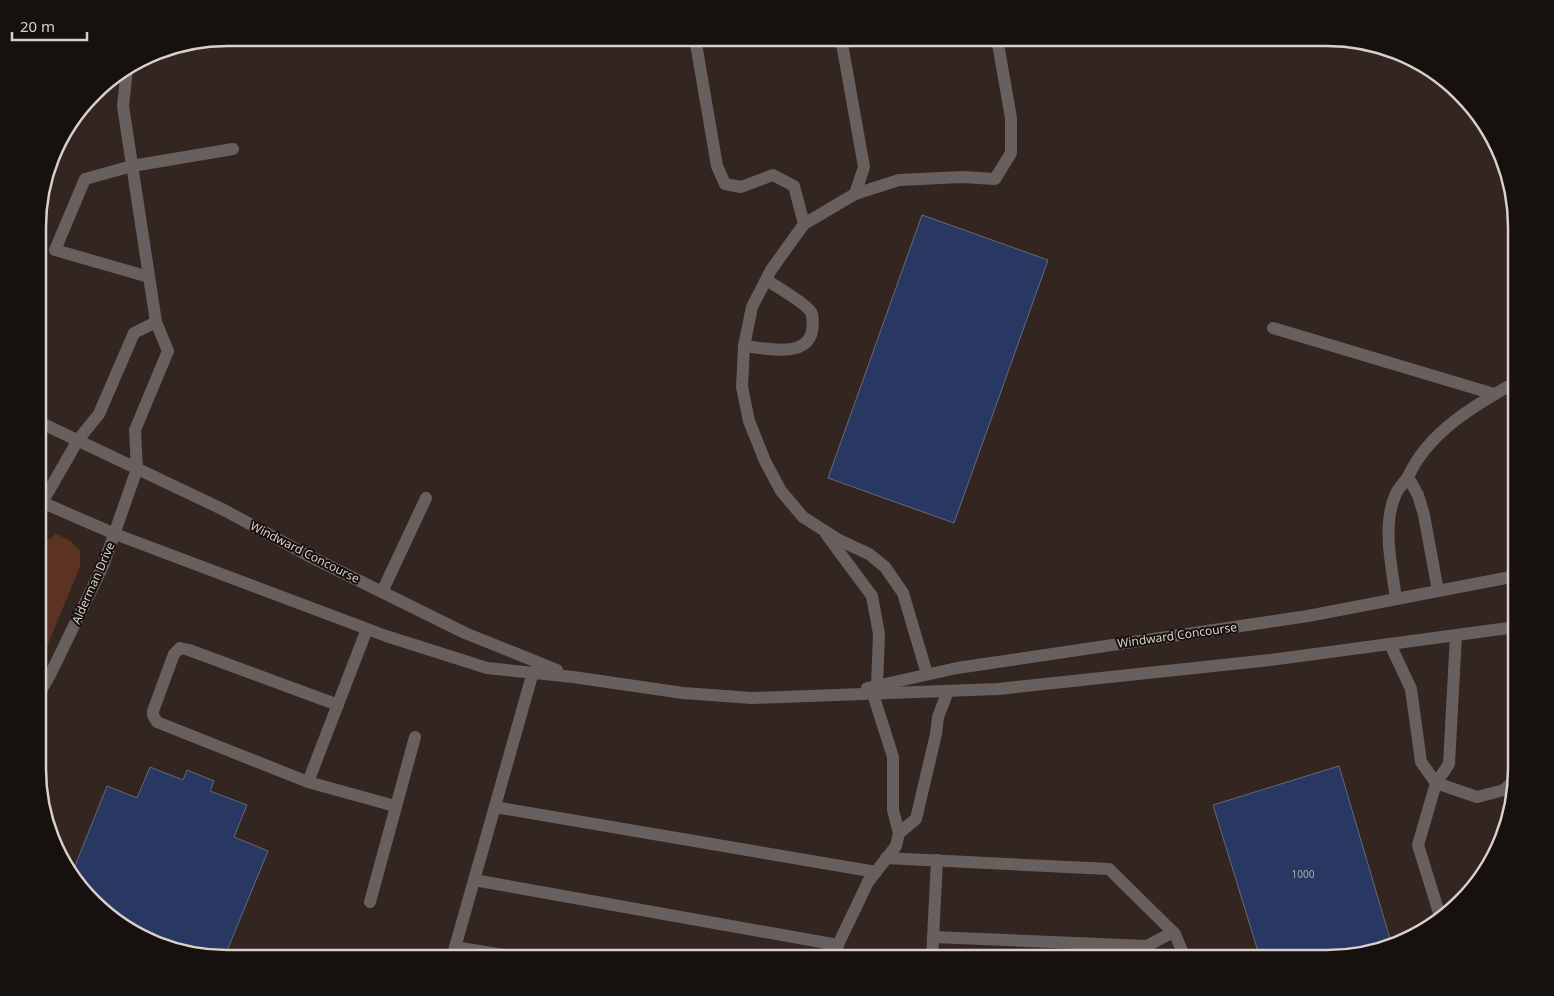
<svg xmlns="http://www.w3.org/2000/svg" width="1554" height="996" viewBox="0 0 1554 996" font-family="'Noto Sans',sans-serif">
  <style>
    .green { fill: #5c3222 }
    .building { fill: #293763; stroke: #656a78 }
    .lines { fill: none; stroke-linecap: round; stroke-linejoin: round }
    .minor { stroke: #68605e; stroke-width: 12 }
    .labels { text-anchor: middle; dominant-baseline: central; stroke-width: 4; stroke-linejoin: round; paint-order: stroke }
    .number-label { font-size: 10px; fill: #adaab2 }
    .street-label { font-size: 12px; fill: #d9d0cc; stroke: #16100e }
    .rim { fill: none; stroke: #d9d0cc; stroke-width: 2.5 }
  </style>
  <rect width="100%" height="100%" fill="#332520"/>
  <path class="green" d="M56 534 71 541 80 551V567L45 651 39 662V546Z"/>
  <g class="building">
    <path d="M922 215 1048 260 954 523 828 478Z"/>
    <path d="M1339 766 1391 942 1339 958H1260L1213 805Z"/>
    <path d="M150 767 183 780 187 770 214 781 210 791 247 805 234 837 268 851 224 958 166 949 122 927 71 876 107 786 137 798Z"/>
  </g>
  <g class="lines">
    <g class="minor">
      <path d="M695 38 717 166 725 184 741 187 773 175 794 186 804 224"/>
      <path d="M841 38 864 167 855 194 804 224 771 270 752 307 744 346 742 387 749 421 765 461 781 491 803 517 839 540 869 554 885 567 903 593 927 674"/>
      <path d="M855 194 899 180 962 177 995 179 1011 153V118L997 38"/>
      <path d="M149 277 55 250 85 179 132 166 233 149"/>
      <path d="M1273 328 1494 394"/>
      <path d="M744 346C764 348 807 359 812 331 813 325 813 316 811 312 805 303 776 286 766 280"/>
      <path d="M39 422 224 510 307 555 465 633 557 670"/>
      <path d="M1408 477C1428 432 1475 405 1516 382"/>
      <path d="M39 501 115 534 386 636 487 668 573 677 683 693 752 698 998 689 1270 660 1516 627"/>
      <path d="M39 508 78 440 99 414 134 333 156 322"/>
      <path d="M826 534 872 596 879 634 877 686"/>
      <path d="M382 592 426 498"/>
      <path d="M1396 599C1392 568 1382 526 1395 496 1397 489 1404 483 1408 477L1418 495 1424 515 1438 591"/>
      <path d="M367 629 308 782 395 806"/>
      <path d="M1390 644 1411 689 1421 762 1436 783 1449 764 1456 635"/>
      <path d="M867 688 957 668 1308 616 1516 576"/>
      <path d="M39 694 50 675 103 566 137 469 135 430 168 351 156 322 123 106 127 69"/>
      <path d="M873 694 893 757V810L899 833 916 819 936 734 938 717 948 691"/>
      <path d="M308 782 157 722 153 715V711L174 654 180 648 189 650 338 705"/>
      <path d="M495 807 876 872"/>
      <path d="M886 858 1109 869 1175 934 1185 958"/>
      <path d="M474 880 838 945"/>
      <path d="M370 902 415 737"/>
      <path d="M1440 916 1418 845 1436 783 1477 797 1504 790 1516 779"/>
      <path d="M933 937 1147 946 1173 932"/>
      <path d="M455 947 521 958"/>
      <path d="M452 958 533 672"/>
      <path d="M833 958 835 951 868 882 896 846 899 833"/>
      <path d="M932 958 937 860"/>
    </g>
  </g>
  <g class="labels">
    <g class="number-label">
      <text x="1303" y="874">1000</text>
    </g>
    <g class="street-label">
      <text transform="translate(305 552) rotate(27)">Windward Concourse</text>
      <text transform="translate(93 583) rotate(-66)">Alderman Drive</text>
      <text transform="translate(1177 635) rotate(-8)">Windward Concourse</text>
    </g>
  </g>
  <path d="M0 0H1554V996H0ZM227 46H1327A181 181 0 0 1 1508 227V769A181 181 0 0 1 1327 950H227A181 181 0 0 1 46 769V227A181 181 0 0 1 227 46Z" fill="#16100e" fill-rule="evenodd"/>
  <path class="rim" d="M227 46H1327A181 181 0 0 1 1508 227V769A181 181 0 0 1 1327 950H227A181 181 0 0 1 46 769V227A181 181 0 0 1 227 46Z"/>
  <path d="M12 32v8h75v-8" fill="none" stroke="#d9d0cc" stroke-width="2.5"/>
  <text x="20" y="32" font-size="15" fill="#d9d0cc" stroke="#16100e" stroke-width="4" paint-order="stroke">20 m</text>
</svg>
